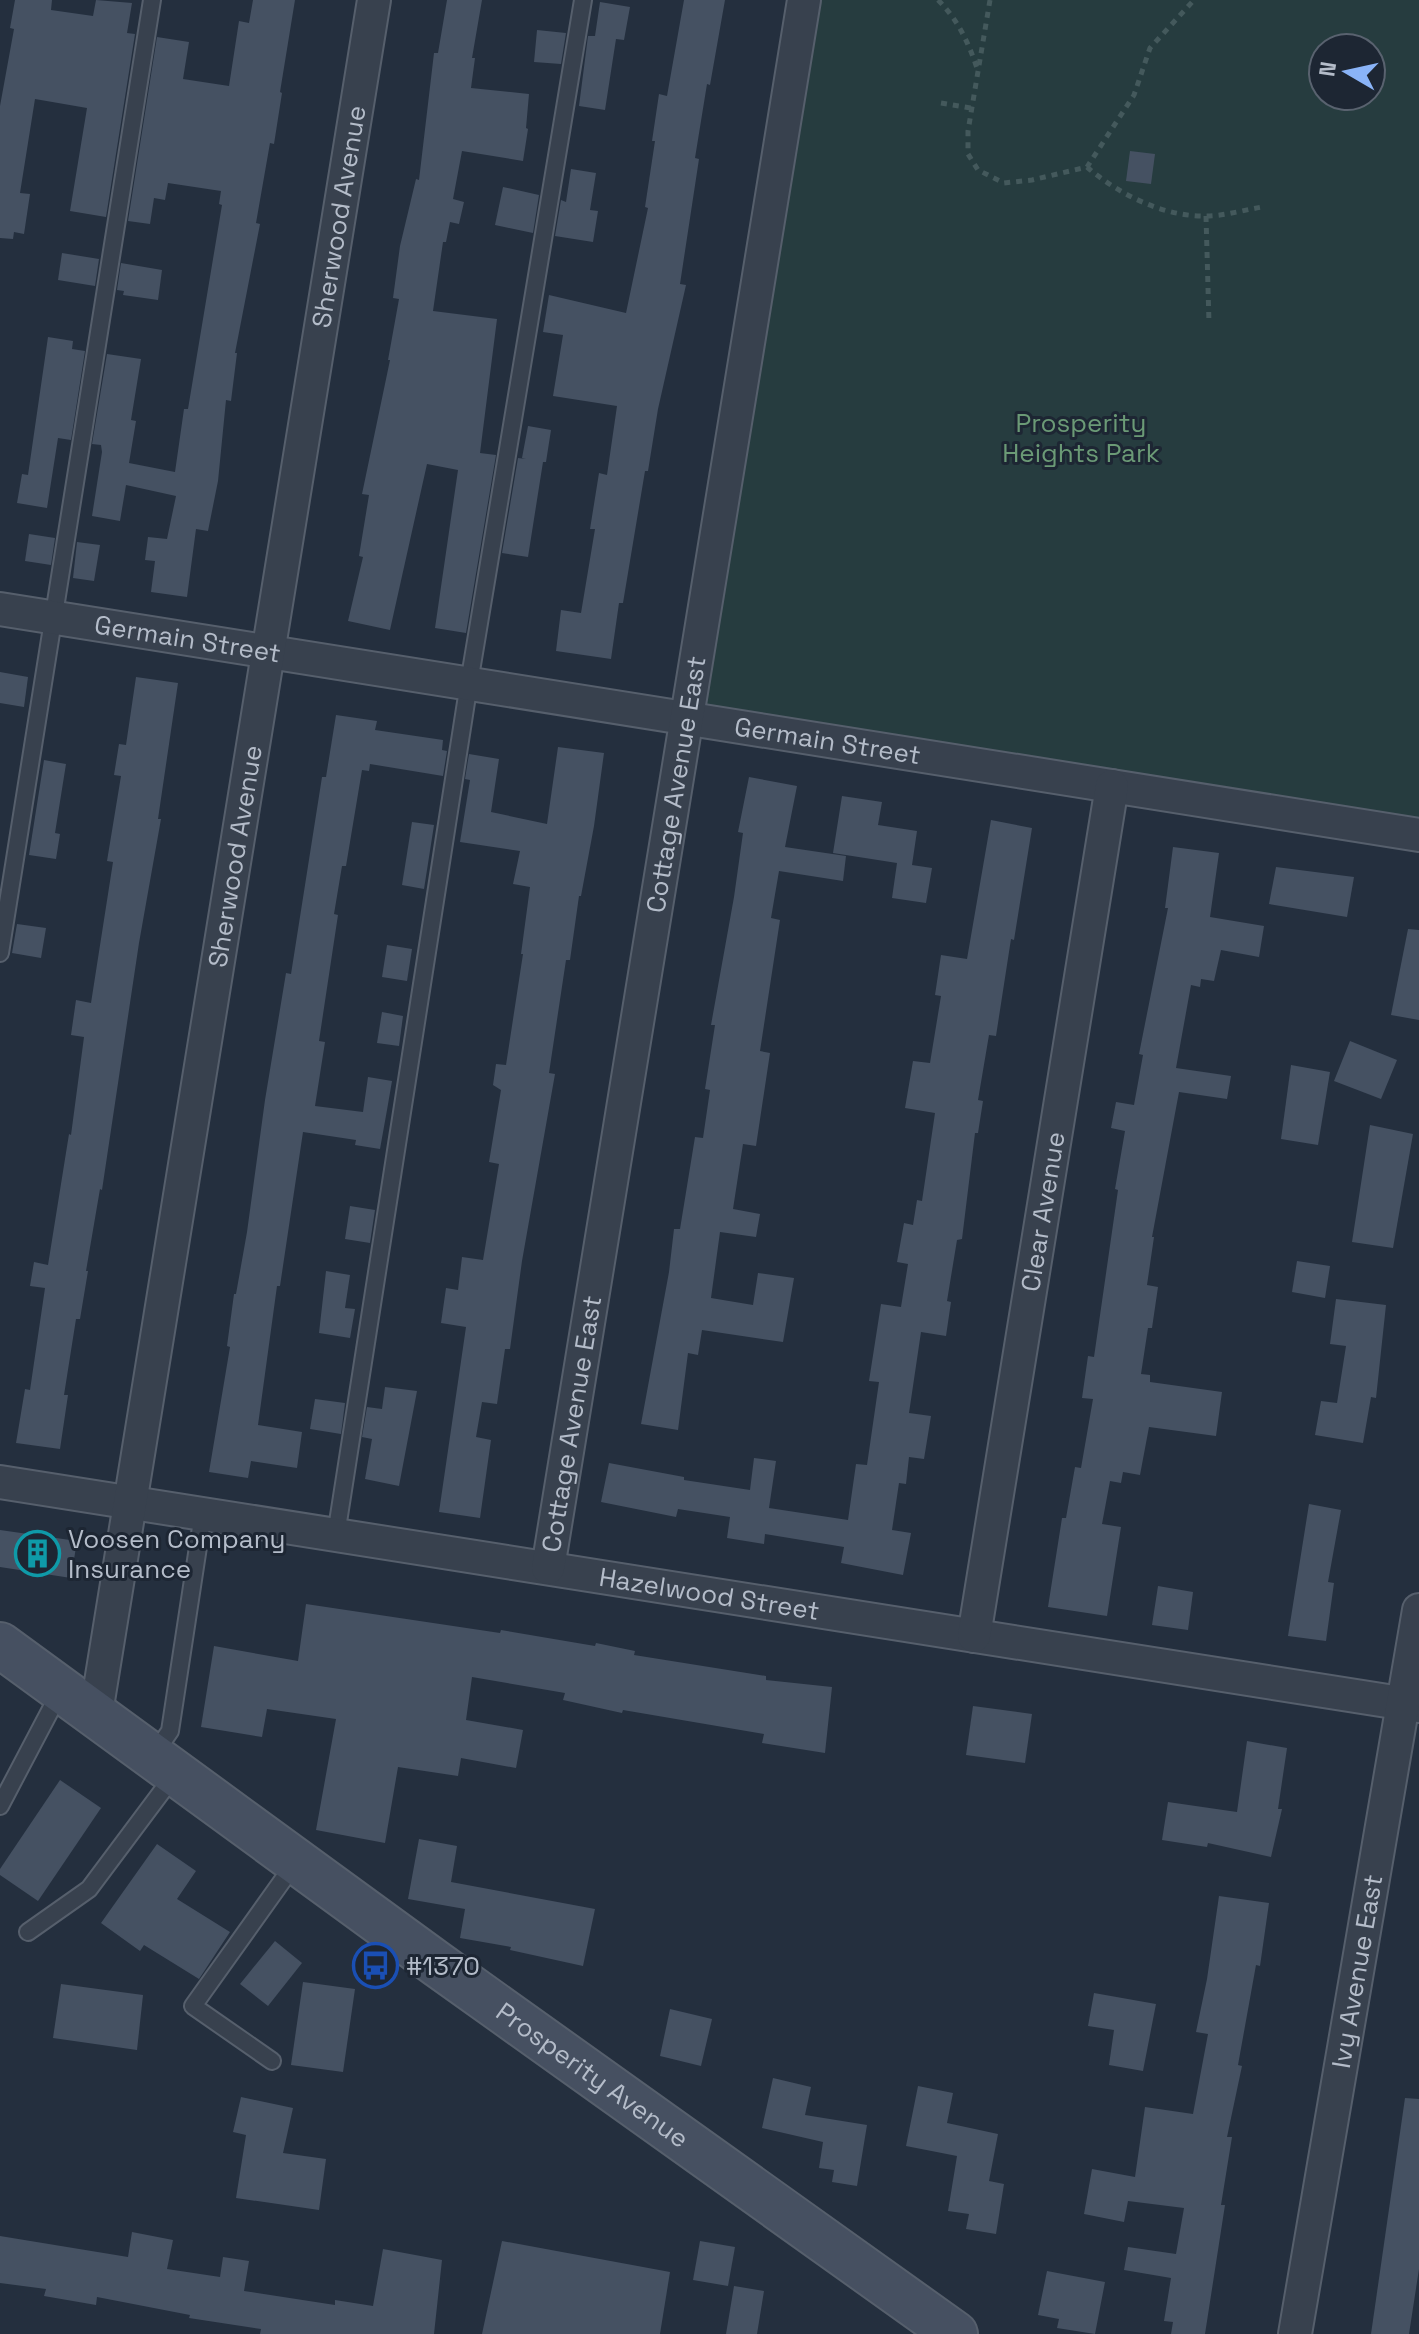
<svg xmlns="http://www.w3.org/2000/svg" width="1419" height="2334" viewBox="0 0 1419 2334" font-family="'Space Grotesk',sans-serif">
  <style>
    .green { fill: #263c3f; fill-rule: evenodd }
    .building { fill: #455162 }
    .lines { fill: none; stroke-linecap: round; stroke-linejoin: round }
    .lane-casing { stroke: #565f6c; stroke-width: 20 }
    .street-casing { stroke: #565f6c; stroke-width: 36 }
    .secondary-casing { stroke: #565f6c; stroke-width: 48 }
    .path { stroke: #44595c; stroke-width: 5; stroke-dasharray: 6 6; stroke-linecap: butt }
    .lane { stroke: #38414e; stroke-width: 16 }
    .street { stroke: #38414e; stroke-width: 32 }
    .secondary { stroke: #465061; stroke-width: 44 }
    .labels { text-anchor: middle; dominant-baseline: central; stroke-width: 6; stroke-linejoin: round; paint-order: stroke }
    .street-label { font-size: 26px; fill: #b4bcc9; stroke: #1d2633 }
    .park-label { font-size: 26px; fill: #6b9a76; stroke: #1d2633 }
    .poi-label { font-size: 26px; fill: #b4bcc9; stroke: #1d2633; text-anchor: start }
  </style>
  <rect width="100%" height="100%" fill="#242f3e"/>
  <path class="green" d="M819 0H1419V835L687 718ZM1323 48H1371V96H1323Z"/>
  <g class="building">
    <path d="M15 0H52L51 10 93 16 96 0 132 3 127 33 135 34 106 217 70 211 87 108 35 99 20 193 30 194 24 234 14 232 13 239 0 238V106L14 29 10 28Z"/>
    <path d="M253 0H295L280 92 282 93 274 144 270 143 256 223 260 224 235 353H237L231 401 226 400 218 481 208 531 196 529 187 597 151 592 155 561 145 560 148 537 167 539 176 496 126 485 120 521 92 516 102 452 101 445 92 444 107 354 141 359 131 420 136 421 129 463 175 472 184 409H188L222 205 219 204 221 191 168 183 165 200 154 198 150 224 128 221 157 37 189 42 183 79 229 86 239 21 249 23Z"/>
    <path d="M447 0H482L472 58H475L471 88 529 94 526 128 528 129 523 161 462 151 453 199 464 202 459 224 450 222 446 242H443L433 311 497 319 480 453 496 455 466 633 435 628 458 470 427 464 390 630 348 621 363 557 359 556 369 495 362 494 390 360H388L399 299 393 298 400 246 416 179 419 180 434 53H438Z"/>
    <path d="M684 0H725L710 85 707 84 695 158 699 159 680 284 686 285 658 409 648 471H645L623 603H619L611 659 556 651 561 610 581 613 595 529H590L599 473 607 475 617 406 553 396 563 335 543 332 549 295 626 313 648 208 645 207 655 141H652L659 94 667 96Z"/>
    <path d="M600 2 630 7 624 40 616 39 605 110 579 106 588 36H595Z"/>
    <path d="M537 30 566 33 561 64 534 62Z"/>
    <path d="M1130 151 1155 154 1151 184 1126 181Z"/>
    <path d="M571 169 596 173 590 210 598 211 593 242 555 236 561 200 566 202Z"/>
    <path d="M503 187 539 195 533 233 495 225Z"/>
    <path d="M62 253 99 259 95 286 58 280Z"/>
    <path d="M121 263 162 270 158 300 123 295 124 291 117 290Z"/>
    <path d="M48 337 73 341 72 349 85 351 71 440 58 438 47 508 17 503 22 474 28 475Z"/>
    <path d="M528 426 551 430 546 462H543L528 557 502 553 518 458 526 459 522 458Z"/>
    <path d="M29 534 55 538 51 565 25 561Z"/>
    <path d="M77 542 100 545 94 581 73 578Z"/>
    <path d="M0 672 28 677 24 707 0 703Z"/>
    <path d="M136 677 178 683 158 819H161L139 943 102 1190 100 1189 86 1271H88L80 1319H76L64 1395H68L60 1449 16 1443 25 1389 30 1390 45 1288 30 1286 34 1262 48 1265 69 1134 71 1135 84 1037 71 1035 76 1000 91 1003 113 862 107 861 121 776 114 775 119 744 126 745Z"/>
    <path d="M336 715 377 721 375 730 443 740 442 750 447 751 443 776 370 764 369 771 362 770 346 866H342L334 914 338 915 319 1041 325 1042 315 1106 363 1112 368 1077 392 1081 387 1110 380 1149 355 1145 356 1140 303 1132 280 1286H277L258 1425 302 1432 297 1468 251 1461 248 1478 209 1472 230 1347 227 1346 234 1294H236L247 1232 265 1100 286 973 291 974 322 777H326Z"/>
    <path d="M558 747 604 753 594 826 581 896H579L570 960H566L549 1073 555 1074 522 1261 510 1349H505L497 1404 482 1402 476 1437 491 1440 480 1518 439 1512 466 1327 441 1323 446 1288 458 1290 462 1257 483 1260 499 1164 489 1162 501 1090 493 1085 496 1064 506 1065 523 954H521L530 887 513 884 520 851 460 842 470 780 465 779 469 754 499 759 491 812 547 824Z"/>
    <path d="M44 760 66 764 55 833 60 834 56 859 29 855Z"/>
    <path d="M749 777 797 786 785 847 846 856 843 881 779 871 771 918 780 920 760 1051 770 1053 756 1146 743 1144 733 1209 760 1214 756 1237 720 1232 711 1298 753 1305 758 1273 794 1278 783 1342 702 1330 698 1355 688 1353 678 1430 641 1424 669 1272 674 1229H680L695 1137 703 1138 710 1090 705 1089 715 1025H711L734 897 743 833 738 832Z"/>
    <path d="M842 796 882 802 878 825 917 831 912 865 932 868 926 903 892 898 897 863 833 853Z"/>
    <path d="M991 820 1032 828 1014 940 1011 939 996 1036 989 1035 978 1100 983 1101 978 1133H975L962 1239 957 1240 947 1301 951 1302 946 1336 921 1332 909 1413 931 1416 924 1459 909 1457 906 1484 899 1483 892 1530 911 1533 903 1575 841 1563 844 1547 765 1534 764 1544 727 1538 730 1517 678 1509 676 1517 601 1502 609 1463 684 1477V1480L750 1490 754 1458 776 1461 769 1508 848 1520 856 1464 867 1465 879 1382 869 1381 881 1304 901 1307 908 1264 897 1262 904 1223 913 1225 917 1200 922 1201 935 1113 905 1108 913 1061 930 1063 941 996 935 995 941 955 967 959Z"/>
    <path d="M412 822 434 825 424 889 402 885Z"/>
    <path d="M1173 847 1219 853 1210 917 1264 926 1259 957 1221 950 1214 981 1201 979 1200 987 1191 985 1176 1068 1231 1076 1227 1099 1179 1092 1152 1237H1154L1147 1285 1158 1287 1152 1328H1148L1141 1374 1150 1375V1382L1222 1392 1216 1436 1149 1427 1140 1475 1123 1472 1121 1483 1110 1481 1102 1524 1121 1527 1107 1616 1048 1607 1062 1518H1066L1075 1467 1081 1468 1093 1399 1082 1398 1088 1356 1094 1357 1118 1190 1115 1189 1125 1131 1111 1128 1116 1102 1134 1105 1143 1055 1139 1054 1168 908H1165Z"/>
    <path d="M1276 867 1354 877 1347 917 1269 904Z"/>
    <path d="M17 924 46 928 41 958 12 953Z"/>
    <path d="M1408 929 1419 930V1020L1391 1015Z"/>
    <path d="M387 945 412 949 407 981 382 977Z"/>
    <path d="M382 1012 403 1016 399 1046 377 1043Z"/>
    <path d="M1350 1041 1397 1060 1381 1099 1334 1081Z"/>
    <path d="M1291 1065 1330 1072 1318 1145 1281 1139Z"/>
    <path d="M1370 1125 1413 1134 1393 1248 1352 1242Z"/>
    <path d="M350 1206 375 1210 370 1243 345 1239Z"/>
    <path d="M1297 1261 1330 1266 1325 1298 1292 1292Z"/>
    <path d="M326 1271 350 1275 345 1308 355 1309 350 1338 319 1333Z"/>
    <path d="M1336 1299 1386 1305 1376 1398 1371 1397 1363 1443 1315 1435 1321 1401 1337 1403 1346 1346 1330 1344Z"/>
    <path d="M385 1387 417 1391 399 1486 365 1479 372 1439 362 1437 367 1407 382 1409Z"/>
    <path d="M315 1399 345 1403 341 1434 310 1429Z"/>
    <path d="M1309 1504 1341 1510 1328 1582 1334 1583 1326 1641 1288 1636Z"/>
    <path d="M0 1530 77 1541 71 1578 0 1567Z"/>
    <path d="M1158 1586 1193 1592 1188 1630 1152 1625Z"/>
    <path d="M306 1604 500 1633 501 1630 595 1646 596 1643 635 1651 634 1655 766 1676V1680L832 1687 825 1753 762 1743 764 1734 623 1710 622 1713 563 1700 565 1693 472 1677 466 1720 523 1730 516 1768 461 1758 458 1776 398 1767 385 1843 316 1830 336 1719 267 1709 262 1737 201 1727 214 1646 298 1661Z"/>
    <path d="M973 1706 1032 1714 1025 1763 966 1755Z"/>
    <path d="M1247 1741 1287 1748 1278 1809H1282L1271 1857 1208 1843 1207 1847 1162 1840 1168 1802 1237 1812Z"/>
    <path d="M60 1780 101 1808 38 1901 0 1875V1869Z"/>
    <path d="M419 1839 457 1846 451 1882 595 1909 583 1966 510 1950 511 1947 460 1938 465 1909 408 1899Z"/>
    <path d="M157 1844 196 1871 177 1899 230 1932 199 1979 144 1945 140 1951 101 1923Z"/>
    <path d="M1219 1896 1269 1903 1260 1966 1256 1965 1238 2065 1242 2066 1227 2137H1232L1221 2205H1225L1205 2334H1171L1173 2322 1164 2321 1171 2278 1124 2270 1128 2247 1176 2254 1184 2208 1128 2201 1124 2222 1084 2214 1092 2169 1135 2177 1145 2107 1193 2114 1208 2034 1196 2032 1207 1979Z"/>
    <path d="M275 1941 302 1963 268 2006 240 1984Z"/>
    <path d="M303 1982 355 1989 343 2072 291 2065Z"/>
    <path d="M61 1984 143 1995 137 2050 53 2038Z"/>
    <path d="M1094 1993 1156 2004 1143 2071 1109 2065 1114 2030 1088 2026Z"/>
    <path d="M670 2009 712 2019 701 2066 660 2056Z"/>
    <path d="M773 2078 811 2087 805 2115 867 2125 857 2186 832 2182 834 2170 819 2168 823 2142 762 2128Z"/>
    <path d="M918 2086 953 2093 947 2123 998 2134 989 2181 1004 2184 996 2234 966 2229 969 2214 948 2211 957 2156 906 2146Z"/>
    <path d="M241 2097 293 2108 283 2153 326 2159 319 2210 236 2198 246 2135 233 2132Z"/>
    <path d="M1405 2098 1419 2099V2269L1409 2334H1371Z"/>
    <path d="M132 2232 173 2240 167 2269 220 2277 223 2257 249 2261 244 2291 335 2305V2300L373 2306 383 2249 442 2260 434 2334H260L261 2329 189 2318 190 2315 97 2297 96 2305 44 2296 46 2289 0 2283V2236L128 2257Z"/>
    <path d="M502 2241 670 2272 660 2334H482Z"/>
    <path d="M700 2241 735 2247 728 2286 693 2280Z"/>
    <path d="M1047 2271 1105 2282 1095 2334 1057 2328 1059 2319 1038 2315Z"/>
    <path d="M734 2286 764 2291 757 2334H726Z"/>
  </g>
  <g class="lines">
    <defs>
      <g id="lane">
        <path d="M0 953 152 0"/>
        <path d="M336 1535 469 683 583 0"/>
        <path d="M154 1754 170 1731 203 1514"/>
        <path d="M0 1806 61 1690"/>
        <path d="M28 1932 89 1889 175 1774"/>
        <path d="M272 2061 193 2006 295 1863"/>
      </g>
      <g id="street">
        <path id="s1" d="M0 609 1419 835"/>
        <path id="s2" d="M0 1482 1419 1706"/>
        <path id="s3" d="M548 1568 804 0"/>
        <path id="s4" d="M974 1636 1112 786"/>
        <path id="s5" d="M96 1713 374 0"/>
        <path id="s6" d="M1295 2334 1419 1610"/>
      </g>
      <g id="secondary">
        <path id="s7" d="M0 1645 437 1964 955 2334"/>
      </g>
    </defs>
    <use href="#lane" class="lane-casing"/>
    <use href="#street" class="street-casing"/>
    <use href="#secondary" class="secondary-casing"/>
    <g class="path">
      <path d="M938 0C959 21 969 44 978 71"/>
      <path d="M990 0 968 131V154L978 170 1004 183 1032 180 1087 167 1134 95 1150 48 1194 0"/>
      <path d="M941 103 971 108"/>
      <path d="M1087 167C1118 194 1164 217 1206 216 1224 216 1244 210 1262 207"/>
      <path d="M1206 216 1209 323"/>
    </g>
    <use href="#lane" class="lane"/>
    <use href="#street" class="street"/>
    <use href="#secondary" class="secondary"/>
  </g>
  <defs>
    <symbol id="building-ring" viewBox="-11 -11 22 22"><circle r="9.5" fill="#1d2633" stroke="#0f9aa8" stroke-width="1.5"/><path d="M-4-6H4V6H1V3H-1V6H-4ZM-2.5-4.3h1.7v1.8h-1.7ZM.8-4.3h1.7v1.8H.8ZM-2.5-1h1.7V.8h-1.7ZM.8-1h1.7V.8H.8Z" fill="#0f9aa8"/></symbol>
    <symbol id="bus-ring" viewBox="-11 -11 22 22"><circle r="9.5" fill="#1d2633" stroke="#1a4fb4" stroke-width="1.5"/><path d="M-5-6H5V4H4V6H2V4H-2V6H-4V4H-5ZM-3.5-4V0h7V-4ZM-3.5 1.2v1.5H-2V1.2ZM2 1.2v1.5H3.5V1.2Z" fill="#1a4fb4"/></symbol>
  </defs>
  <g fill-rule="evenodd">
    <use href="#building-ring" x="12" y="1528" width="51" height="51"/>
    <use href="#bus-ring" x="350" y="1940" width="51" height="51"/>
  </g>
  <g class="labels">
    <g class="street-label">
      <text stroke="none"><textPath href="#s5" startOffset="1516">Sherwood Avenue</textPath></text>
      <text stroke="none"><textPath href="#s1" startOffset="190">Germain Street</textPath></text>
      <text stroke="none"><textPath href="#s1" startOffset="838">Germain Street</textPath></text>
      <text stroke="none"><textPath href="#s3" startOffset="794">Cottage Avenue East</textPath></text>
      <text stroke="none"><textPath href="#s5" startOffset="868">Sherwood Avenue</textPath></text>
      <text stroke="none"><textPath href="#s4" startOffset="430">Clear Avenue</textPath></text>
      <text stroke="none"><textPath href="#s3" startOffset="146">Cottage Avenue East</textPath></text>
      <text stroke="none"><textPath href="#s2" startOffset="718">Hazelwood Street</textPath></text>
      <text stroke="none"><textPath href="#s6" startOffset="368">Ivy Avenue East</textPath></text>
      <text stroke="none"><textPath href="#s7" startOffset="732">Prosperity Avenue</textPath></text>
    </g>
    <g class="park-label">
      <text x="1081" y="423">Prosperity<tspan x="1081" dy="30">Heights Park</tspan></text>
    </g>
    <g class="poi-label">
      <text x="68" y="1539">Voosen Company<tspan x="68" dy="30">Insurance</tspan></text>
      <text x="406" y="1966">#1370</text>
    </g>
  </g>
  <g transform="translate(1347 72) rotate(279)"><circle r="38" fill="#1d2633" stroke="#59626f" stroke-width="2"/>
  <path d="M0-6L14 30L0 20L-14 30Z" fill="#8ab4f8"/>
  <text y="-12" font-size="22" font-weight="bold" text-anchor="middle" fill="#b4bcc9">N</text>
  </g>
</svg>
